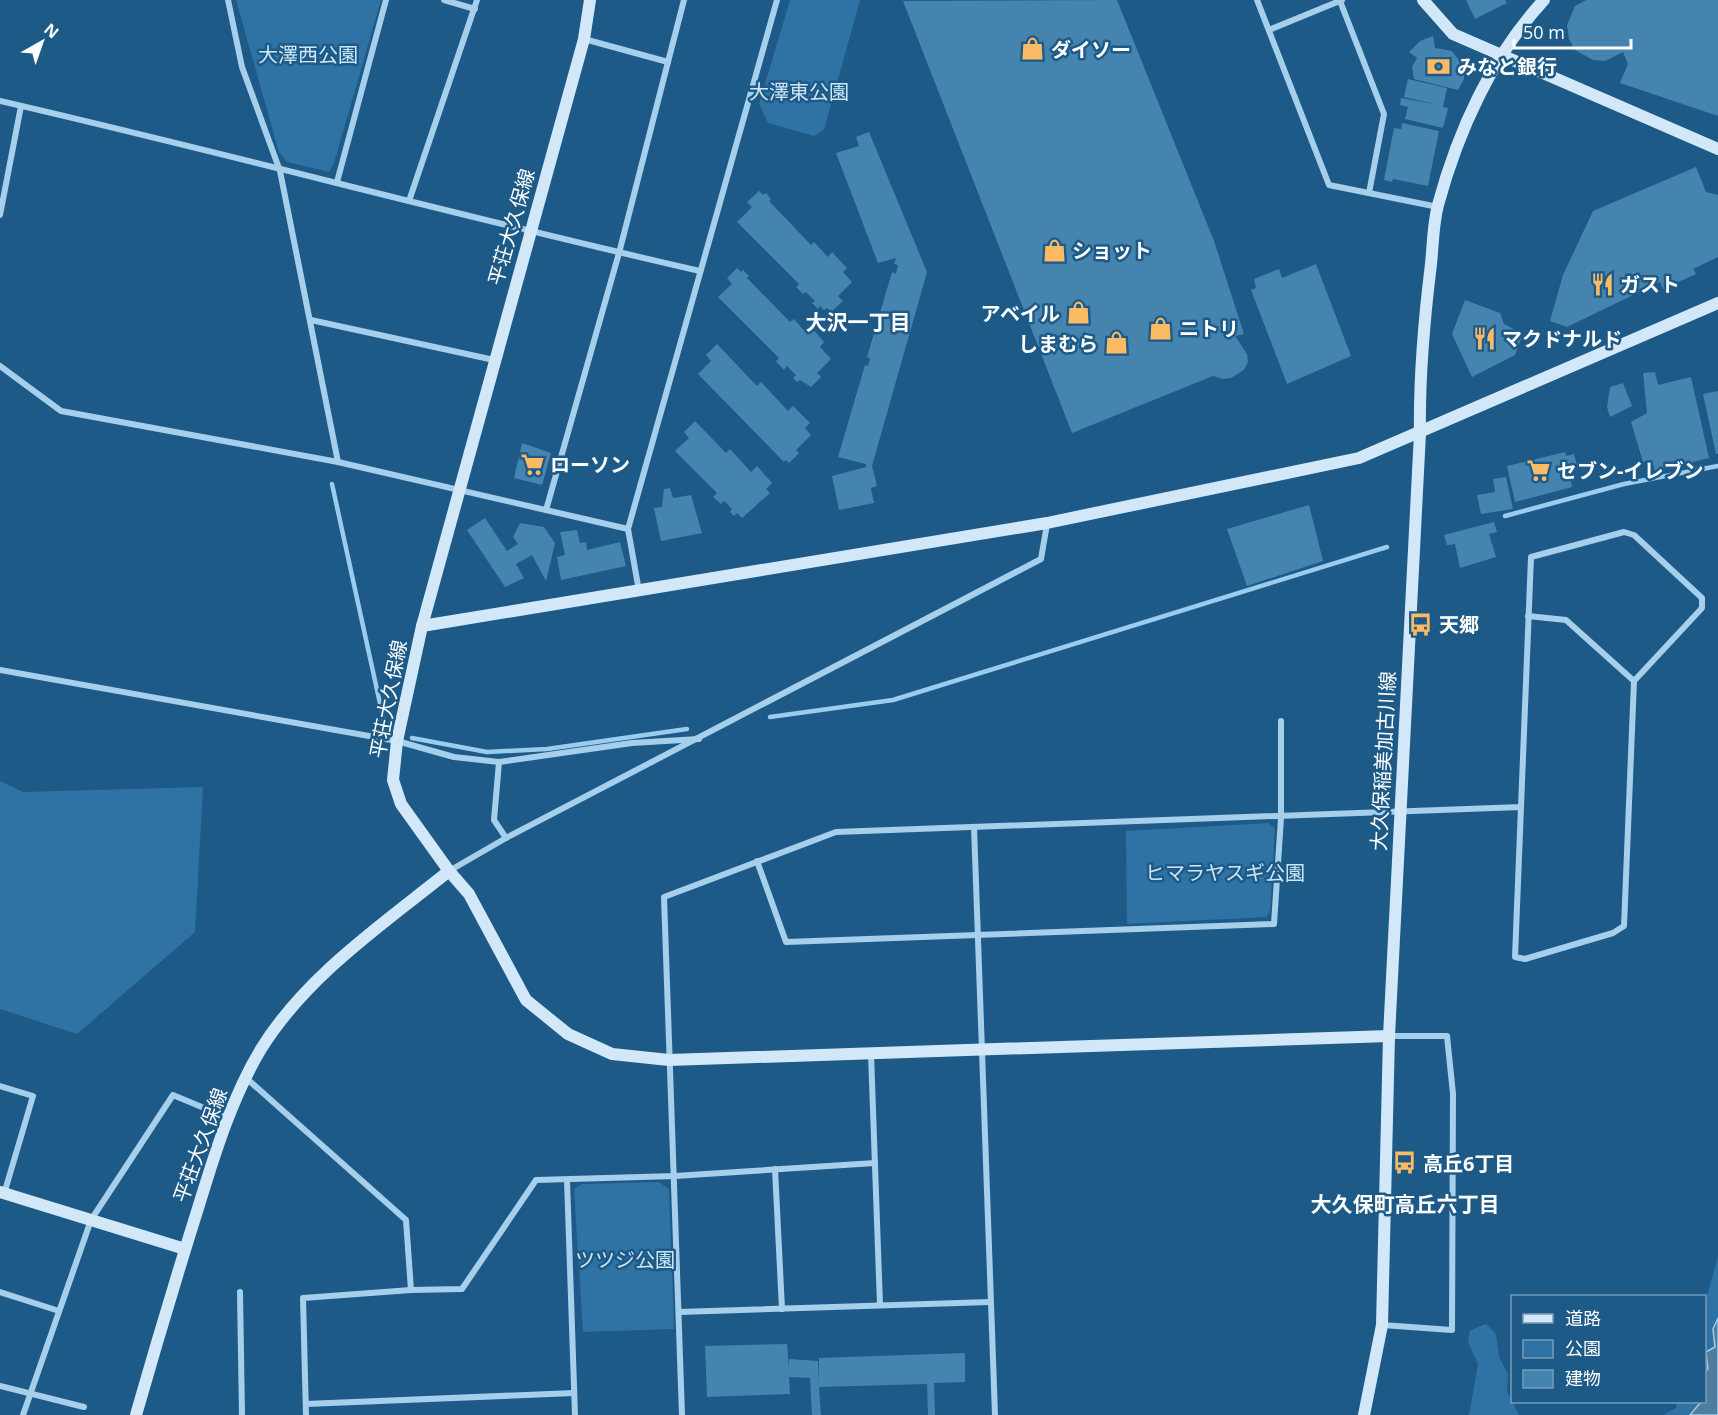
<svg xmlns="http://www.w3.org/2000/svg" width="1718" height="1415" viewBox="0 0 1718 1415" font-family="'Open Sans','Noto Sans JP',sans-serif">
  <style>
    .green { fill: #2e73a3 }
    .water { fill: #517d9c; stroke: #99cced; stroke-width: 1.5 }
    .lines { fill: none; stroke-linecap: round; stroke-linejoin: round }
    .stream { stroke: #99cced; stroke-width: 4.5 }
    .building { fill: #4584af }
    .street { stroke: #a6cfeb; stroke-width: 6 }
    .secondary { stroke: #d2e8f8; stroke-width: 12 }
    .labels { text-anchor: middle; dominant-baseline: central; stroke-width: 5; stroke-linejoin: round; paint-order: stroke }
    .poi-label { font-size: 20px; font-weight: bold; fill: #fff; stroke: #1d5a87; text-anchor: start }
    .park-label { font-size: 20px; fill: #cbe6f8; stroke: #1d5a87 }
    .street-label { font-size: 20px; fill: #fff; stroke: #1d5a87 }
    .neighbourhood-label { font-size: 21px; font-weight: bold; fill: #fff; stroke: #1d5a87 }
  </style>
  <rect width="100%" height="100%" fill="#1d5a87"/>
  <g class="green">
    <path d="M236 0H381L334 163 329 172 287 162 279 152Z"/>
    <path d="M790 0H860L824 130 814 136 768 123 759 104Z"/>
    <path d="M0 781 23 792 203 787 195 932 77 1034 0 1009Z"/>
    <path d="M1269 823 1275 829 1270 911 1267 917 1127 924 1126 831Z"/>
    <path d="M659 1182 669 1189 674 1329 583 1332 574 1189 582 1184Z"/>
    <path d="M1718 1257V1415H1663L1676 1408 1677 1402H1704L1705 1303Z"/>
    <path d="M1486 1324 1496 1334 1499 1357 1508 1374 1507 1391 1519 1415H1469L1478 1364 1468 1342 1470 1330Z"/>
  </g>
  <path class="water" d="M1718 1318V1415H1690L1701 1402H1704L1705 1372 1708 1369 1706 1352 1715 1347 1713 1329Z"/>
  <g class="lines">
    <g class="stream">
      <path d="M332 484 386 731"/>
      <path d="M1505 516 1624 484 1718 466"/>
      <path d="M770 717 893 700 1387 547"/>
      <path d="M412 738 487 752 547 749 687 729"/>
    </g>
  </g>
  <g class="building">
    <path d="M1117 0 1214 241 1244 334 1235 336 1247 354 1248 362 1244 370 1231 378 1223 379 1213 376 1072 433 903 1Z"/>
    <path d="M1466 0H1505L1507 3 1475 19Z"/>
    <path d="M1586 0H1718V116L1620 83 1628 64 1623 52 1605 61 1593 60 1575 50 1569 39 1567 25 1575 6Z"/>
    <path d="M1433 36 1435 48 1452 51 1464 67V79L1458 90 1414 79 1412 67 1417 58 1409 52 1420 41Z"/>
    <path d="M1408 79 1447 88 1443 107 1448 108 1443 128 1405 119 1408 107 1400 105 1401 98 1439 105 1404 97Z"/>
    <path d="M1402 123 1439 131 1428 186 1393 179 1392 182 1384 180 1394 128 1401 129Z"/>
    <path d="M869 132 927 272 872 466 877 486 871 488 874 503 839 510 832 476 866 467V464L838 457 865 365 868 366 870 359 867 357 892 272 896 274 898 265 894 264 896 258 878 263 836 153 859 146 856 137Z"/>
    <path d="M1696 167 1706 192 1718 195V257L1693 269 1696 274 1663 289 1660 282 1567 327 1550 321 1563 275 1593 211Z"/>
    <path d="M759 191 763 195 766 193 771 199 769 201 811 245 814 242 828 257 832 252 847 268 843 272 852 282 838 296 843 301 831 312 827 308 824 310 820 306 818 309 812 303 815 301 806 292 803 294 796 287 799 284 737 222 752 207 747 202Z"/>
    <path d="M1316 264 1351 356 1287 384 1251 290 1256 288 1254 279 1279 269 1282 278Z"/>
    <path d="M737 268 741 272 743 270 749 276 747 278 790 322 794 319 806 333 812 328 824 342 820 347 831 359 817 373 821 377 811 387 800 380 797 382 793 378 796 375 787 366 784 370 776 361 779 358 718 297 732 284 727 278Z"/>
    <path d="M1465 300 1500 313 1504 324 1523 334 1515 355 1472 377 1452 334Z"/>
    <path d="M717 344 757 386 761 382 788 411 793 406 810 423 805 428 811 435 796 450 799 453 789 463 786 460 784 462 698 374 711 361 706 355Z"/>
    <path d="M1655 372 1658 385 1691 377 1709 458 1655 471 1652 460 1643 462 1631 422 1647 413 1643 373Z"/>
    <path d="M1623 383 1632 406 1610 417 1607 407 1610 387Z"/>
    <path d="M1718 391V454H1716L1703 394Z"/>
    <path d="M695 421 726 453 730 449 751 472 757 466 772 483 766 489 770 493 742 518 737 513 734 516 730 512 732 509 724 501 721 504 713 497 717 493 675 451 689 438 684 432Z"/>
    <path d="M522 443 551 453 542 485 514 478Z"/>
    <path d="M1565 452 1566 456 1574 454 1577 465 1569 468 1572 487 1515 502 1507 466Z"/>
    <path d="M1506 477 1513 509 1481 514 1477 495 1495 492 1493 479Z"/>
    <path d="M670 488 673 498 691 495 702 533 661 541 654 508 662 507 664 489Z"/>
    <path d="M1309 505 1323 561 1247 586 1227 529Z"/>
    <path d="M485 518 507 551 518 544 513 537 520 523 544 527 555 543 546 581 532 555 516 564 524 578 505 587 467 530Z"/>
    <path d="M1494 522 1497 532 1489 534 1496 557 1460 568 1455 544 1447 545 1444 535Z"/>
    <path d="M577 530 580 543 586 542 587 550 620 542 626 566 561 580 557 557 565 555 560 532Z"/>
    <path d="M787 1344 789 1369V1359L818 1361 819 1384V1358L965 1353V1382L934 1383 935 1415H928L927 1384 819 1387 821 1415H812L810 1378 789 1377 790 1394 707 1397 705 1346Z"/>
  </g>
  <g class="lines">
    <g class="street">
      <path d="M228 0 242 67 280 171 338 462"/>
      <path d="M444 0 475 9"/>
      <path d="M1257 0 1329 185 1438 207"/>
      <path d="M1340 1 1384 114 1369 193"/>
      <path d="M1269 30 1342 0"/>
      <path d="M584 39 668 62 684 0"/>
      <path d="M0 101C234 155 466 218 700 271"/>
      <path d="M337 182 386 0"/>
      <path d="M409 201 477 0"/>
      <path d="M0 215 21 106"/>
      <path d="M311 320 494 360"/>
      <path d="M0 366 61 411 338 462 628 529"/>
      <path d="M546 510 619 253 668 62"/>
      <path d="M639 591 628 529 777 0"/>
      <path d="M1528 616 1566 620 1634 681"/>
      <path d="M0 670 397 741 454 757 499 762 632 743 699 739"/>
      <path d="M499 762 494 820 506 838"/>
      <path d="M974 827 995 1415"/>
      <path d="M757 861 786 942 1274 924 1281 818V721"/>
      <path d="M449 871 506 838 1041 559 1047 524"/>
      <path d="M871 1054 880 1305"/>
      <path d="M246 1078 406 1220 411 1290"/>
      <path d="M0 1086 33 1096 4 1194"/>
      <path d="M775 1169 782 1309"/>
      <path d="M567 1180 575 1415"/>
      <path d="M0 1292 59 1311"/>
      <path d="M240 1292 242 1415"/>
      <path d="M679 1312 990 1302"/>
      <path d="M1382 1325 1452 1330 1453 1094 1447 1036H1390"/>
      <path d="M0 1386 84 1407"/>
      <path d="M306 1404 574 1393"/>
      <path d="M23 1415 91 1220 173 1095 228 1118"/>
      <path d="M306 1415 303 1298 411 1290 462 1289 536 1180 675 1176 875 1163"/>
      <path d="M682 1415 664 897 836 832 1521 807 1531 557 1624 532 1634 535 1702 598V608L1634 681 1624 926 1613 933 1525 959 1515 957 1521 807"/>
    </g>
    <g class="secondary">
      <path d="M590 0 584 39 422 626 397 741 393 780 401 804 449 871 469 894 526 1000 568 1034 612 1054 669 1060 1389 1036"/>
      <path d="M1423 0 1453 34 1718 149"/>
      <path d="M422 626 1047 523 1359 458 1718 303"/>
      <path d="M0 1192 185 1249"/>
      <path d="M136 1415C156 1345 177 1275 199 1205 215 1153 232 1097 261 1049 306 976 383 924 449 871"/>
      <path d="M1364 1415 1382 1325 1389 1036 1420 433C1419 377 1424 321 1431 264 1433 245 1433 224 1438 205 1458 131 1492 56 1544 0"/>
    </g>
  </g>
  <defs>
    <symbol id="shop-bare" viewBox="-9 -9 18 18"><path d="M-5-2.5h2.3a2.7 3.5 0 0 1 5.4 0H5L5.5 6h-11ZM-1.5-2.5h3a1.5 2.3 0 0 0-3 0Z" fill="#fbba64" stroke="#1d5a87" stroke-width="2.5" paint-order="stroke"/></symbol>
    <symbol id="bank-bare" viewBox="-9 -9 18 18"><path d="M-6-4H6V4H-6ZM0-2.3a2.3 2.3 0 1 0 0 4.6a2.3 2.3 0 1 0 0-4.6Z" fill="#fbba64" stroke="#1d5a87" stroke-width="2.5" paint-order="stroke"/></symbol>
    <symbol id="restaurant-bare" viewBox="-9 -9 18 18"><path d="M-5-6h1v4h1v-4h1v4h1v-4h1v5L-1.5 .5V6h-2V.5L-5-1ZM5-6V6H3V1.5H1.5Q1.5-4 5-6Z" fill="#fbba64" stroke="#1d5a87" stroke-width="2.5" paint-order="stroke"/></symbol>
    <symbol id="supermarket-bare" viewBox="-9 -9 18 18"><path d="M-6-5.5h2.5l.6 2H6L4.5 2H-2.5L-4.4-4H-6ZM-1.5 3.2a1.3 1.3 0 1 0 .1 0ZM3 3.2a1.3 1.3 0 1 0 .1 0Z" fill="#fbba64" stroke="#1d5a87" stroke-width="2.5" paint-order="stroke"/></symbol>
    <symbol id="bus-bare" viewBox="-9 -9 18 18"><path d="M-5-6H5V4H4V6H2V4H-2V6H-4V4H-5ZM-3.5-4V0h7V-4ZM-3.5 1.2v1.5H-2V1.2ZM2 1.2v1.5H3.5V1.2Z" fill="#fbba64" stroke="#1d5a87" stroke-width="2.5" paint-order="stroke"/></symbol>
  </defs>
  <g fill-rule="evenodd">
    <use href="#shop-bare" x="1016" y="32" width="33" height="33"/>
    <use href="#bank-bare" x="1422" y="50" width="33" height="33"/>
    <use href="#shop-bare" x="1038" y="234" width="33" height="33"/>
    <use href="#restaurant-bare" x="1586" y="268" width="33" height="33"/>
    <use href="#shop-bare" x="1062" y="296" width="33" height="33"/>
    <use href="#shop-bare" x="1144" y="312" width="33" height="33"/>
    <use href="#restaurant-bare" x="1468" y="322" width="33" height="33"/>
    <use href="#shop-bare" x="1100" y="326" width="33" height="33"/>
    <use href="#supermarket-bare" x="516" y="448" width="33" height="33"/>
    <use href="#supermarket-bare" x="1522" y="454" width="33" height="33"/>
    <use href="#bus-bare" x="1404" y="608" width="33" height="33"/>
    <use href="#bus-bare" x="1388" y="1146" width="33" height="33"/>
  </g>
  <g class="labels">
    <g class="poi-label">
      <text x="1051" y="49">ダイソー</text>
      <text x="1457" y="66">みなと銀行</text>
      <text x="1072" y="250">ショット</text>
      <text x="1620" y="284">ガスト</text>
      <text x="1060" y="313" text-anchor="end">アベイル</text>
      <text x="1179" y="328">ニトリ</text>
      <text x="1502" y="338">マクドナルド</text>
      <text x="1098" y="343" text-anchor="end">しまむら</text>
      <text x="550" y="464">ローソン</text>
      <text x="1557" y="470">セブン-イレブン</text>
      <text x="1439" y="624">天郷</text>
      <text x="1423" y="1163">高丘6丁目</text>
    </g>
    <g class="park-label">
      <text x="308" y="54">大澤西公園</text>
      <text x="799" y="91">大澤東公園</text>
      <text x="1225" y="872">ヒマラヤスギ公園</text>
      <text x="625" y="1259">ツツジ公園</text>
    </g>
    <g class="street-label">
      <text transform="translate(511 227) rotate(-74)">平荘大久保線</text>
      <text transform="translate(388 699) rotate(-79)">平荘大久保線</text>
      <text transform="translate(1383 761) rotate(-87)">大久保稲美加古川線</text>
      <text transform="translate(200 1145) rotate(-70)">平荘大久保線</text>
    </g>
    <g class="neighbourhood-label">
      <text x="858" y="322">大沢一丁目</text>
      <text x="1405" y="1204">大久保町高丘六丁目</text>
    </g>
  </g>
  <rect x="1511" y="1295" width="195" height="108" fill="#1d5a87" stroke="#779cb7" stroke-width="1.5"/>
  <rect x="1523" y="1314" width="30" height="9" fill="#d2e8f8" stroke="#779cb7" stroke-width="1.5"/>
  <text x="1565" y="1325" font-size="18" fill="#ffffff">道路</text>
  <rect x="1523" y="1340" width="30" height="18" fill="#2e73a3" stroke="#779cb7" stroke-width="1.5"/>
  <text x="1565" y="1355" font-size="18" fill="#ffffff">公園</text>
  <rect x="1523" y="1370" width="30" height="18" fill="#4584af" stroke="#779cb7" stroke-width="1.5"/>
  <text x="1565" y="1385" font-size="18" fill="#ffffff">建物</text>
  <g transform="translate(42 42) rotate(40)" stroke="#1d5a87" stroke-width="4.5" paint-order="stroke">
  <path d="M0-4.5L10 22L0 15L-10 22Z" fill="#ffffff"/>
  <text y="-9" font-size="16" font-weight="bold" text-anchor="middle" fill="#ffffff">N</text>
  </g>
  <path d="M1514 39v9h117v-9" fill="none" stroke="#ffffff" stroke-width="3"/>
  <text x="1523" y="39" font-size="18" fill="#ffffff" stroke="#1d5a87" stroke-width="4.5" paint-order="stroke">50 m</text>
</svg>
